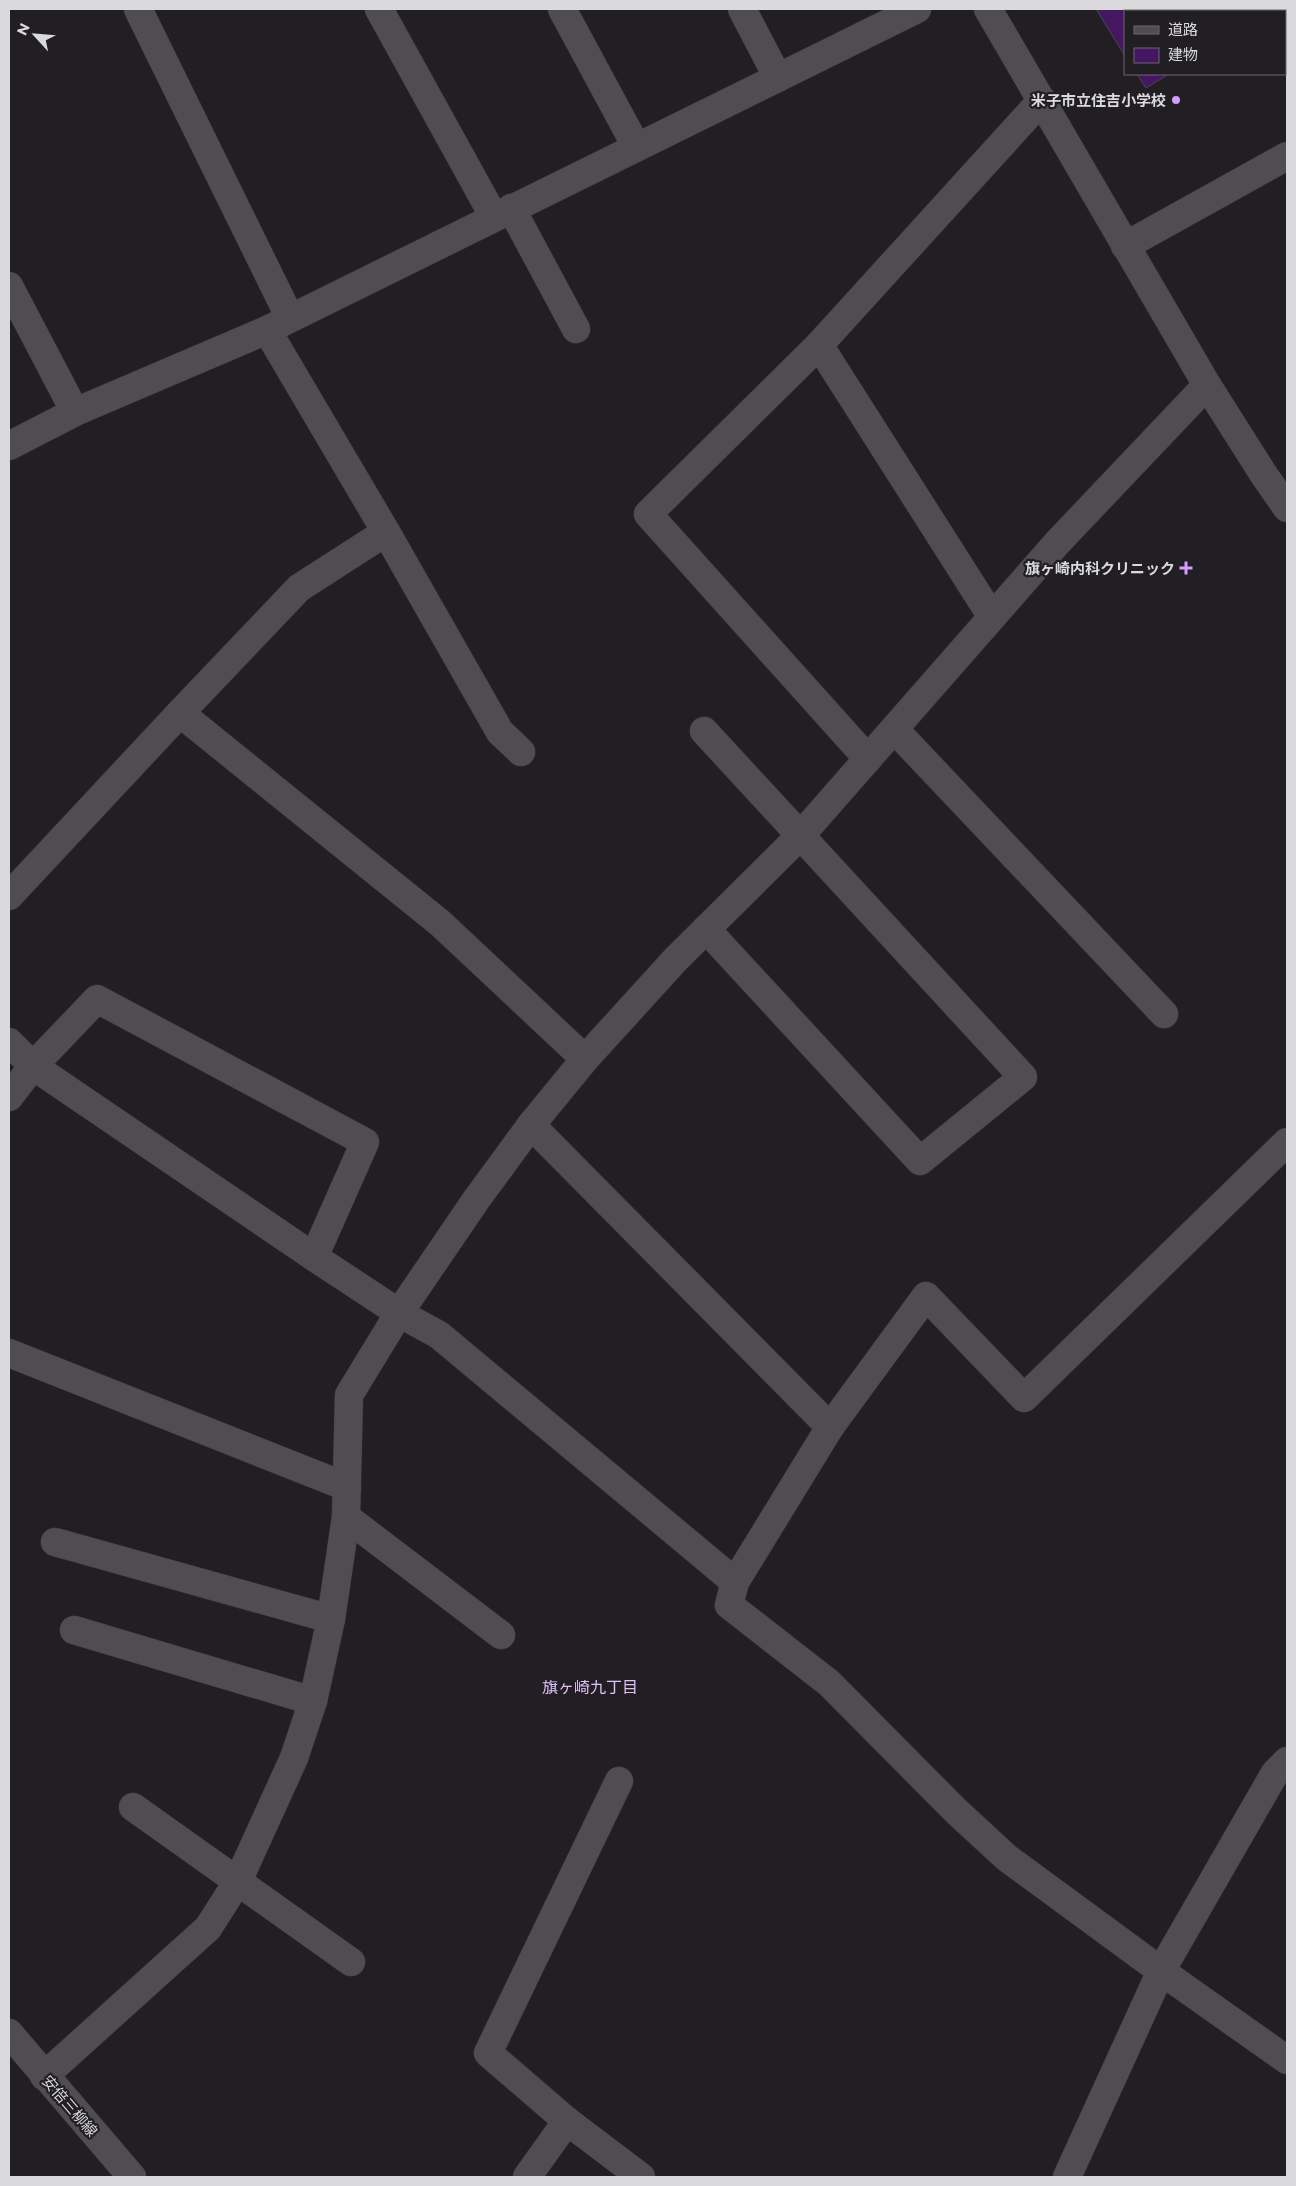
<svg xmlns="http://www.w3.org/2000/svg" width="1296" height="2186" viewBox="0 0 1296 2186" font-family="Montserrat,'Noto Sans JP',sans-serif">
  <style>
    .building { fill: #451661; stroke: #4b494d }
    .lines { fill: none; stroke-linecap: round; stroke-linejoin: round }
    .minor-casing { stroke: #3d3b3e; stroke-width: 29 }
    .minor { stroke: #4f4d51; stroke-width: 28 }
    .poi-dot { fill: #d39cfd; stroke: #211f23; stroke-width: 2 }
    .labels { text-anchor: middle; dominant-baseline: central; stroke-width: 4.5; stroke-linejoin: round; paint-order: stroke }
    .poi-label { font-size: 15px; font-weight: bold; fill: #dad9db; stroke: #211f23; text-anchor: end }
    .street-label { font-size: 15px; fill: #dad9db; stroke: #211f23 }
    .neighbourhood-label { font-size: 16px; fill: #dfc1f7; stroke: #211f23 }
  </style>
  <rect width="100%" height="100%" fill="#211f23"/>
  <g class="building">
    <path d="M1096 9H1222L1218 11H1125V56Z"/>
    <path d="M1137 74H1169L1146 88Z"/>
  </g>
  <g class="lines">
    <defs>
      <g id="minor">
        <path d="M138 9 290 318"/>
        <path d="M379 9 494 217"/>
        <path d="M562 9 636 146"/>
        <path d="M742 9 778 78"/>
        <path d="M988 9 1207 385 1264 475 1287 508"/>
        <path d="M511 208 576 329"/>
        <path d="M1125 246 1287 156"/>
        <path d="M9 286 75 412"/>
        <path d="M267 330 386 532"/>
        <path d="M819 345 648 514 868 759"/>
        <path d="M9 446 75 412 267 330 917 9"/>
        <path d="M992 617 819 345 1042 100"/>
        <path d="M895 730 1164 1014"/>
        <path d="M704 731 1023 1077 920 1161 706 929"/>
        <path d="M521 752 500 732 386 532 299 588 180 713 440 923 585 1059"/>
        <path d="M9 896 180 713"/>
        <path d="M9 1042 33 1066 97 999 365 1142 314 1257"/>
        <path d="M9 1097 33 1066 314 1257 399 1313 439 1335 735 1582"/>
        <path d="M531 1125 830 1427"/>
        <path d="M1287 1142 1024 1398 926 1296 830 1427 735 1582 729 1605 829 1683 956 1811 1007 1858 1161 1971 1287 2060"/>
        <path d="M9 1353 347 1487"/>
        <path d="M346 1517 501 1635"/>
        <path d="M55 1542 331 1619"/>
        <path d="M74 1630 313 1701"/>
        <path d="M133 1807 351 1962"/>
        <path d="M9 2033 132 2177"/>
        <path d="M44 2076 208 1928 238 1881 294 1758 313 1701 331 1619 346 1517 349 1395 399 1313 476 1200 531 1125 585 1059 676 959 801 835 1057 543 1207 385"/>
        <path d="M567 2121 488 2053 619 1781"/>
        <path d="M527 2177 567 2121 641 2177"/>
        <path d="M1067 2177 1161 1971 1275 1773 1287 1761"/>
      </g>
    </defs>
    <use href="#minor" class="minor-casing"/>
    <use href="#minor" class="minor"/>
  </g>
  <g class="poi-dot">
    <circle cx="1176" cy="100" r="5"/>
    <path d="M1183.5 560.5h5v5h5v5h-5v5h-5v-5h-5v-5h5z"/>
  </g>
  <g class="labels">
    <g class="poi-label">
      <text x="1166" y="100">米子市立住吉小学校</text>
      <text x="1175" y="568">旗ヶ崎内科クリニック</text>
    </g>
    <g class="street-label">
      <text transform="translate(70 2106) rotate(49)">安倍三柳線</text>
    </g>
    <g class="neighbourhood-label">
      <text x="590" y="1687">旗ヶ崎九丁目</text>
    </g>
  </g>
  <rect width="1296" height="2186" fill="none" stroke="#dad9db" stroke-width="20"/>
  <rect x="1124" y="10" width="162" height="65" fill="#211f23" stroke="#6b696d"/>
  <rect x="1134" y="26" width="25" height="8" fill="#4f4d51" stroke="#6b696d"/>
  <text x="1168" y="35" font-size="15" fill="#dad9db">道路</text>
  <rect x="1134" y="48" width="25" height="15" fill="#451661" stroke="#6b696d"/>
  <text x="1168" y="60" font-size="15" fill="#dad9db">建物</text>
  <g transform="translate(35 35) rotate(296)" stroke="#211f23" stroke-width="4" paint-order="stroke">
  <path d="M0-4L9 19L0 12L-9 19Z" fill="#dad9db"/>
  <text y="-8" font-size="14" font-weight="bold" text-anchor="middle" fill="#dad9db">N</text>
  </g>
</svg>
